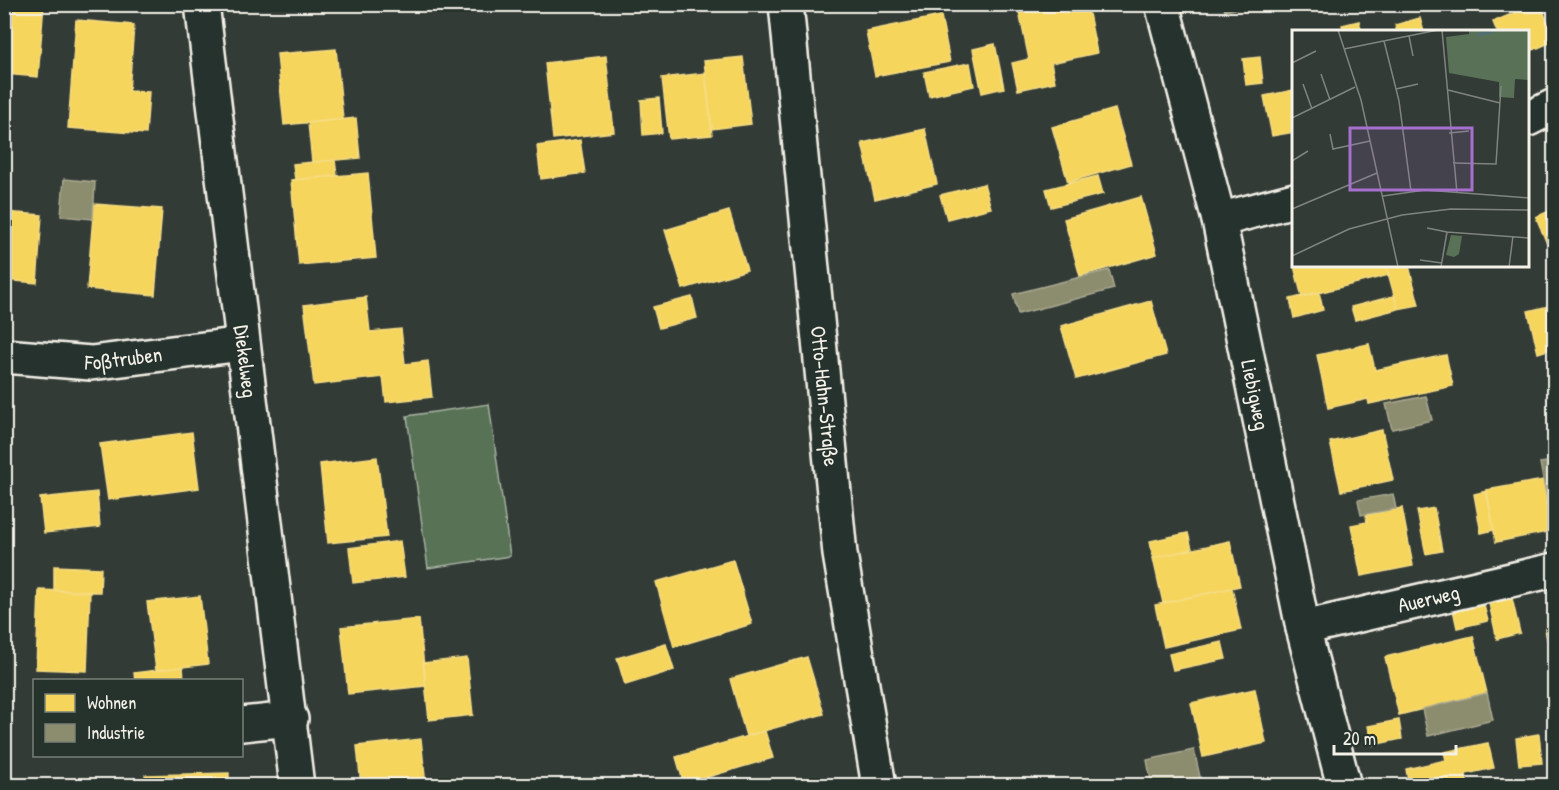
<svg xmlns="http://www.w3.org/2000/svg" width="1559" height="790" font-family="'Patrick Hand',sans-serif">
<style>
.green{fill:#597257;stroke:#a6b2a0;stroke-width:1.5}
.homes{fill:#f6d55c;stroke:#f5dd86;stroke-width:1.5}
.industry{fill:#8c8c6e;stroke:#abaa93;stroke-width:1.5}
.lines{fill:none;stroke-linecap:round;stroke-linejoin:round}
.minor-casing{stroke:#f4f1e8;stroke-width:38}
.minor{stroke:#26332d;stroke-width:33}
.labels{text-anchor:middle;stroke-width:6;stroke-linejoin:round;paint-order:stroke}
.street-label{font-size:21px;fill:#f4f1e8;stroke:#26332d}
.inset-river{fill:none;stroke:#506d76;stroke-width:3}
.inset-road{fill:none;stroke:#80847e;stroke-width:1.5}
.view{fill:#a571cd;fill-opacity:0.15;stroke:#a571cd;stroke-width:3}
.inset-edge{fill:none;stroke:#f4f1e8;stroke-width:3}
</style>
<rect width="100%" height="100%" fill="#333b37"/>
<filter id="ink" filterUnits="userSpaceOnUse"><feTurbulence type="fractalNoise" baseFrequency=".0167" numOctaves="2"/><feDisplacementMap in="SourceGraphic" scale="12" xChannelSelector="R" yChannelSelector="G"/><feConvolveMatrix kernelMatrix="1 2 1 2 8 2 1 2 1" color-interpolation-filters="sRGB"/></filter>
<g filter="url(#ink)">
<path class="green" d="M489,404l21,152 -82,12 -21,-152z"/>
<path class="homes" d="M4,4h40l-6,73 -34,-3z
M1030,4h57l10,49 -46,10 4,19 -37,8 -6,-27 17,-4 -11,-52z
M1535,4h6l13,37 -26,11v-20h-31l-4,-10z
M941,16l9,46 -75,14 -9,-45z
M1420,18l4,14h-27l-2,-7z
M76,20l58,5 -5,66 20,1 -3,42 -78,-6z
M1359,21l3,11h-18l-2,-7z
M995,44l9,44 -22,5 -9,-44z
M336,49l7,70 -59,6 -7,-71z
M606,56l8,76 -61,7 -8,-76z
M743,57l8,67 -39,5 -8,-68z
M1260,57l3,26 -17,2 -3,-26z
M970,63l4,23 -45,10 -5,-24z
M705,73l7,62 -43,4 -7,-61z
M1294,90v42l-22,4 -8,-40z
M659,98l3,35 -19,2 -2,-35z
M1115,109l16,55 -63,18 -16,-55z
M356,118l4,40 -48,4 -4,-39z
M925,129l12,55 -62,15 -13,-56z
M580,140l5,33 -44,6 -4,-33z
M335,160l2,16 -42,4 -2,-16z
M368,173l8,85 -77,7 -8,-85z
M1098,176l5,18 -52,13 -5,-18z
M984,184l7,24 -44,11 -7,-24z
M1141,197l16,57 -77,22 -16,-57z
M94,204l68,5 -7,86 -68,-6z
M1554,209v52l-18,-44z
M729,211l18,59 -64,19 -18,-59z
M4,212l38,3 -5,68 -33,-3z
M1294,266h92l3,9 -87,22z
M1386,266h23l10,39 -21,4z
M1319,292l4,18 -29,8 -4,-19z
M1394,296l4,13 -43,11 -4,-13z
M366,297l4,35 31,-3 4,35 23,-3 4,36 -46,5 -3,-25 -69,8 -10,-80z
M692,297l5,21 -38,10 -6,-21z
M1151,301l15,54 -90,24 -15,-53z
M1553,305l1,9v34l-16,5 -10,-42z
M1369,344l6,26 71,-15 7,31 -84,18 -1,-5 -40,9 -11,-53z
M1382,430l11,50 -52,11 -11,-49z
M192,432l7,56 -91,12 -8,-56z
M377,457l10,80 -59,6 -8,-79z
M1543,480l10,51 -57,11 -10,-52z
M1487,491l7,39 -13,3 -7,-39z
M97,492l3,35 -56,6 -4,-35z
M1402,508l11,58 -52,10 -10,-51 16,-3 -1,-7z
M1434,508l8,43 -16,3 -9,-43z
M1188,533l4,16 -39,9 -3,-17z
M400,541l5,36 -52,6 -4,-35z
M1230,541l10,45 -77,17 -10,-45z
M733,560l19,64 -78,23 -18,-65z
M54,566l47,2 -1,24 -46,-2z
M1232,588l9,42 -77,17 -9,-42z
M39,590l51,2 -3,79 -51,-2z
M1511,594l9,39 -23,6 -9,-40z
M200,596l8,68 -52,6 -9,-68z
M1482,598l6,23 -31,7 -5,-23z
M419,619l7,67 -78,8 -7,-67z
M1554,627v37l-2,1 -7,-36z
M1473,636l14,57 -88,22 -14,-58z
M1222,642l4,17 -53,11 -4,-16z
M666,644l8,26 -49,15 -8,-27z
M807,657l17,57 -78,22 -16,-57z
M467,658l6,57 -44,5 -6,-57z
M183,667l1,13h-49l-1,-7z
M1255,689l11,54 -63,14 -12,-54z
M1399,720l3,19 -30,6 -4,-19z
M765,731l8,27 -89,26 -8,-27z
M1539,734l3,29 -23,2 -3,-27z
M421,739l5,47h-65l-4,-40z
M1488,743l6,25 -28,6 2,12h-59l-3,-17 40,-9 -2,-8z
M229,773v13h-83l-1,-11z"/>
<path class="industry" d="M1223,4h32l-30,7z
M64,179l31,3 -2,37 -32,-3z
M1109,270l5,19 -96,25 -5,-20z
M1426,396l6,24 -40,9 -6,-25z
M1554,461v48l-5,1 -9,-47z
M1393,494l3,15 -35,6 -3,-15z
M1487,693l6,27 -65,16 -6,-27z
M1194,750l8,36h-50l-5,-26z"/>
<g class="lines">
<g class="minor-casing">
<g id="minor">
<path id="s1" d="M202,4l95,782"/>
<path id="s2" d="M786,4l54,550 39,232"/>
<path id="s3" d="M1162,4l57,216 84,408 41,158"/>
<path d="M1528,119l26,-13"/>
<path d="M1219,220l75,-20"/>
<path id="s4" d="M4,356l87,7 152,-19"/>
<path id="s5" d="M1303,628l251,-58"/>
<path d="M242,724l49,-5"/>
</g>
</g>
<use href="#minor" class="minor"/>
</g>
</g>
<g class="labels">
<g class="street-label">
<text dy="7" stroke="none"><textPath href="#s4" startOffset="120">Foßtruben</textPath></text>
<text dy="7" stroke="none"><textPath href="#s1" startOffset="360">Diekelweg</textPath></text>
<text dy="7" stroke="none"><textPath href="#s3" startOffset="402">Liebigweg</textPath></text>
<text dy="7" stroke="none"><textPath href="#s2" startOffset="394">Otto-Hahn-Straße</textPath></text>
<text dy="7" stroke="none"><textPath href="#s5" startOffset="129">Auerweg</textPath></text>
</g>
</g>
<g transform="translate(1292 30)">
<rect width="237" height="237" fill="#333b37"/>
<path d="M177,0h60v50l-14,-1 -1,19 -15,-1v-15l-50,-9 -3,-36 23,-3zM159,205l11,1 -3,18 -5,3 -8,-2z" fill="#597257"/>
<path class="inset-river" d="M186,5l19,-5"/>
<path class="inset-road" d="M46,0l23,70 37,167M150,0l15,163M117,6l4,20M92,11l15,60 12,90M52,19l94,-19M0,33l24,-12M29,44l9,26M11,54l9,25M104,59l22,-5M156,60l52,13M0,88l63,-31M157,103l20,-2M38,104l3,15 37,-8M0,131l16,-10M161,133l43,1 5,-78M91,166l42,-6 104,8M0,179l85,-36M135,198l20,4M0,226l57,-27 53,-14 49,-6 78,1M128,230l22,3M149,237l6,-35 82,6M217,237l4,-31"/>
<path class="view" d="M58,98h122v62h-122z"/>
<rect width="237" height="237" class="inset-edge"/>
</g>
<rect width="1559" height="790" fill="none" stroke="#26332d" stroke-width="24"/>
<rect x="12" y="12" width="1535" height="766" fill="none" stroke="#f4f1e8" stroke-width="2" filter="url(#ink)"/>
<rect x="33" y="679" width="210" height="78" fill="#26332d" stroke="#787f78" stroke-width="1.5"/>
<rect x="45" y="694" width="30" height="18" fill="#f6d55c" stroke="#787f78" stroke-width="1.5"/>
<text x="87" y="709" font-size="18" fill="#f4f1e8">Wohnen</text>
<rect x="45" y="724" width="30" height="18" fill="#8c8c6e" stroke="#787f78" stroke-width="1.5"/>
<text x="87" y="739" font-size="18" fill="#f4f1e8">Industrie</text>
<path d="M1334 745v9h122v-9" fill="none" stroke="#f4f1e8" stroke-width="3"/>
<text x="1343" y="745" font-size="18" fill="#f4f1e8" stroke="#26332d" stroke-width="4.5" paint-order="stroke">20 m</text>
</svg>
